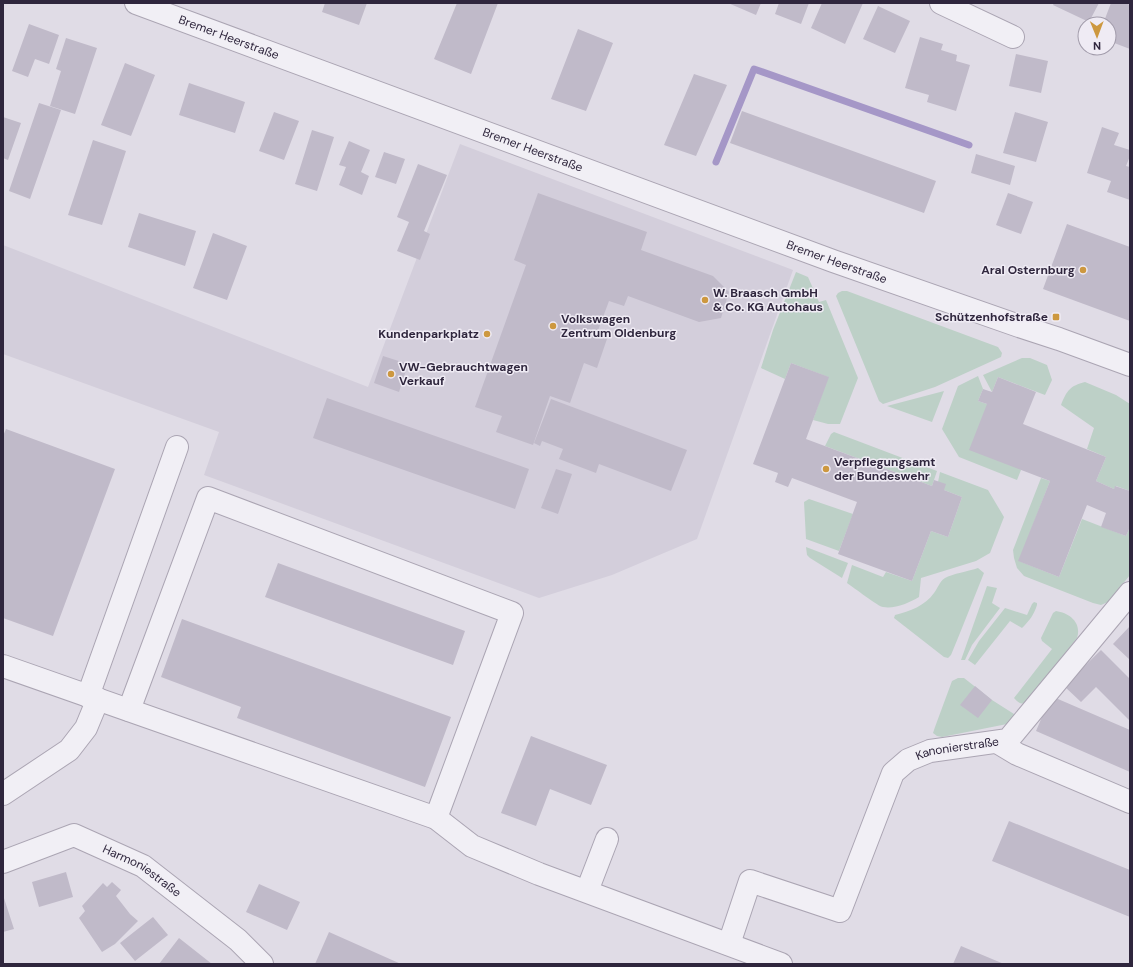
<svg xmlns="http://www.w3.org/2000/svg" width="1133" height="967" font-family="'DM Sans',sans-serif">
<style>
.built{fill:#d3cedb}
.green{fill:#bdd0c7}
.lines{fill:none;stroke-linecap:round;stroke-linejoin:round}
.stream{stroke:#a597c7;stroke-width:7}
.building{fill:#c0bac9}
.minor-casing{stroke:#aba5b3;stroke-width:24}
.minor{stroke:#f1eff5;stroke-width:22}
.poi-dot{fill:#cd983f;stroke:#efebf4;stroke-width:1.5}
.labels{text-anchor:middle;stroke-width:3;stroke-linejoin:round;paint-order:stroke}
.street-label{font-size:12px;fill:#2f263d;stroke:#efebf4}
.poi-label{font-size:12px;font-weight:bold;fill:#2f263d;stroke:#efebf4;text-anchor:start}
</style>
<rect width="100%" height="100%" fill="#e0dce6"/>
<path class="built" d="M460,144l333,126 -96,269 -85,36 -73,23 -335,-123 15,-43 -216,-78v-109l365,142z"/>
<path class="green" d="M796,272l12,5 11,25 7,-2 32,78 -18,46h-12l-15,-4 15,-43 -37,-14 -6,16 -24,-11 12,-38z
M842,291h5l151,56 4,6 -1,4 -66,30 -52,17 -4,-3 -43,-105 2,-3z
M1022,358h8l17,7 5,15 -7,15 -47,-18 -6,15 -9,-17z
M978,376l5,13 -5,12 9,3 34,66 -4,10 -58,-23 -17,-28 16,-43z
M1085,382l31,13 14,9v87l-14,-5 -2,3 -18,-8 10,-24 -19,-8 7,-21 -33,-23c6,-15 9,-19 24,-23z
M944,391l-12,31 -45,-16z
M834,432l103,39 -5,15 -107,-40 6,-12z
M940,472l48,18 16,27 -14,36 -14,8 -55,17 -2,19c-10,6 -24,12 -36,10 -4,0 -30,-20 -36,-24l5,-18 31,12 3,-5 26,9 19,-50 17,6 14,-40 -18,-7 -6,-8z
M1041,478l9,3 -31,80 40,16 23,-58 44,17 4,-9v48l-22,27 -7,3 -8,-2 -69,-27 -7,-8 -3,-10 -1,-8z
M809,499l44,15 -14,37 -33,-12 -2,-37z
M806,547l42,16 -6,15 -32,-20 -3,-3z
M978,568l6,5 -24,60 -9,22 -3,3 -4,-1 -50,-39 1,-3c15,-4 30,-9 39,-22 4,-5 5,-11 11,-15 7,-4 24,-7 33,-10z
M987,586l10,2 -5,15 8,5 -28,37 -7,15h-4z
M1034,602l3,1v2c-3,10 -8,16 -15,23l-12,-7 -35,44 -7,-5 11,-19 26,-33 22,7 5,-11z
M1056,611c14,2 26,12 21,27l-49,63c-7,5 -9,2 -14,-3l38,-49 -10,-8 -1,-3 12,-25z
M958,678h6l28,22 22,14v5l-7,5 -65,13 -5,-1 -4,-3 2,-6 17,-46z"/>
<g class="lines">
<path class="stream" d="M716,162l38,-93 215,76"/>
</g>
<path class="building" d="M325,3h42l-8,22 -37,-13z
M457,3h41l-27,71 -37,-15z
M728,3h33l-5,12z
M779,3h30l-8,21 -26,-10z
M822,3h41l-18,41 -34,-16z
M1054,3h45l-10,19 -36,-17z
M1111,3h15l4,2v44l-21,-8v-17h-6z
M878,6l32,15 -15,32 -32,-14z
M29,24l30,11 -10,29 -14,-5 -7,18 -16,-6z
M578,29l35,14 -27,68 -35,-12z
M920,37l23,7 -2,6 16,5 -1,6 14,4 -14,46 -29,-9 2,-7 -24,-7z
M66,38l31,10 -22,66 -25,-8 11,-35 -5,-2z
M1016,54l32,7 -7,32 -32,-7z
M125,63l30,12 -24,61 -30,-11z
M694,74l33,11 -31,71 -32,-11z
M189,83l56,19 -10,31 -56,-18z
M39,103l22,7 -31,89 -21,-8z
M742,111l194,70 -12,32 -194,-70z
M274,112l25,9 -15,39 -25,-9z
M1015,112l33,10 -12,40 -33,-9z
M3,117l18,6 -13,37 -5,-2z
M1102,127l17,6 -5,12 16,5v6l-4,10 4,1v33l-23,-8 4,-11 -24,-8z
M312,130l22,7 -17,54 -22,-7z
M93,140l33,11 -24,74 -34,-10z
M349,141l21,9 -9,22 8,4 -7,19 -23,-10 7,-18 -7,-2z
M384,152l21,7 -9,25 -21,-7z
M976,154l39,12 -5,19 -39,-12z
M418,164l29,11 -23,56 6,3 -10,26 -23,-9 12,-29 -12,-5z
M538,193l109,39 -6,18 72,26 16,16 -8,26 -22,4 -71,-26 -4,10 -15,-5 -12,32 11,3 -11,32 -13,-5 -14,40 -20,-7 -17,49 -37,-13 6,-16 -27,-9 51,-142 -12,-5z
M1008,193l25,9 -12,32 -25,-9z
M139,213l57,18 -11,35 -57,-19z
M1067,224l63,23v74l-87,-32z
M213,233l34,13 -20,54 -34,-12z
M383,356l25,8 -9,28 -25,-9z
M791,363l38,14 -23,62 126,47 2,-6 12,4 -2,6 18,7 -14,40 -17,-6 -19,50 -74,-27 19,-52 -65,-24 -4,9 -13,-5 3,-9 -25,-9z
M998,377l38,15 -13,32 83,33 -10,24 18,8 1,-3 15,5v36l-4,9 -25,-9 5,-14 -19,-8 -28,72 -41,-16 32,-80 -81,-31 18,-46 -9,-3 5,-12 9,3z
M327,398l202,71 -14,40 -202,-71z
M551,399l136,51 -16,41 -72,-27 -3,9 -37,-14 4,-10 -21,-8 -2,5 -6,-3z
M6,429l109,40 -62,167 -50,-18v-182z
M556,469l16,5 -14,40 -17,-6z
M278,563l187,68 -12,34 -188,-68z
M182,619l269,98 -26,70 -188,-69 4,-11 -80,-30z
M1130,626v34l-17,-16z
M1101,650l29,29v42l-34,-34 -15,15 -17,-16z
M975,686l17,14 -14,18 -18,-13z
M1051,696l79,34v42l-94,-41z
M531,736l76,29 -16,40 -41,-16 -14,37 -35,-13z
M1009,821l121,49v47l-138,-56z
M66,872l7,25 -34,10 -7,-25z
M112,882l9,8 -5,6 14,18 8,7 -23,23 -13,8 -23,-34 6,-7 -3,-5 21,-23 4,4z
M259,884l41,18 -13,28 -41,-18z
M3,895l11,34 -11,3z
M153,917l15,18 -33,26 -15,-18z
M329,932l72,32h-86z
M179,938l33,26h-53z
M961,946l43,18h-51z"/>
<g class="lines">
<g class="minor-casing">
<g id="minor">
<path id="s1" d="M136,3l697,258 186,65 40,13 71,26"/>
<path d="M941,3l72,34"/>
<path d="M3,666l433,152 36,28 67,28 242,90"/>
<path d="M88,696l89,-249"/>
<path d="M129,710l79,-212 304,115 -76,205"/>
<path d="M997,742l20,12 113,48"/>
<path d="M3,794l66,-44 17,-22 12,-29"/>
<path id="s2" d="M3,862l71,-27 69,31 95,74 24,24"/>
<path d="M587,891l20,-52"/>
<path id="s3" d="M729,944l21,-63 90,30 53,-138 15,-13 22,-9 78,-11 122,-147"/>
</g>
</g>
<use href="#minor" class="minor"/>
</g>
<g class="poi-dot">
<circle cx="1083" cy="270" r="4"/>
<circle cx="705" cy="300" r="4"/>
<rect x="1052" y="313" width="8" height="8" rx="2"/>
<circle cx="553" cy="326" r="4"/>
<circle cx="487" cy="334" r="4"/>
<circle cx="391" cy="374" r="4"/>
<circle cx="826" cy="469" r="4"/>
</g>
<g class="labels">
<g class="street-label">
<text dy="4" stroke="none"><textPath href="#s1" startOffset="99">Bremer Heerstraße</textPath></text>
<text dy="4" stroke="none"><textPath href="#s1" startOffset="423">Bremer Heerstraße</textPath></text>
<text dy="4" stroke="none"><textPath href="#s1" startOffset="747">Bremer Heerstraße</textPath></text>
<text dy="4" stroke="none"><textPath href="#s3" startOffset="380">Kanonierstraße</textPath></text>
<text dy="4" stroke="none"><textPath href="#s2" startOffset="153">Harmoniestraße</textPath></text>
</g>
<g class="poi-label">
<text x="1075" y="274" text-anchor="end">Aral Osternburg</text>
<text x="713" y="297">W. Braasch GmbH<tspan x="713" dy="14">&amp; Co. KG Autohaus</tspan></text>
<text x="1048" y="321" text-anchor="end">Schützenhofstraße</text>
<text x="561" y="323">Volkswagen<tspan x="561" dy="14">Zentrum Oldenburg</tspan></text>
<text x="479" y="338" text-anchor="end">Kundenparkplatz</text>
<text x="399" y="371">VW-Gebrauchtwagen<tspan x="399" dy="14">Verkauf</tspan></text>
<text x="834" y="466">Verpflegungsamt<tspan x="834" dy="14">der Bundeswehr</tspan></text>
</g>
</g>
<rect width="1133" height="967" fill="none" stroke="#2f263d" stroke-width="8"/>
<g transform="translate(1097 36) rotate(179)"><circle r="19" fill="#efebf4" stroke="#a29cab"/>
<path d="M0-3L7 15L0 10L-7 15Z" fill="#cd983f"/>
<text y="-6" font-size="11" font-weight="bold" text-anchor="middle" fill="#2f263d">N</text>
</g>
</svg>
